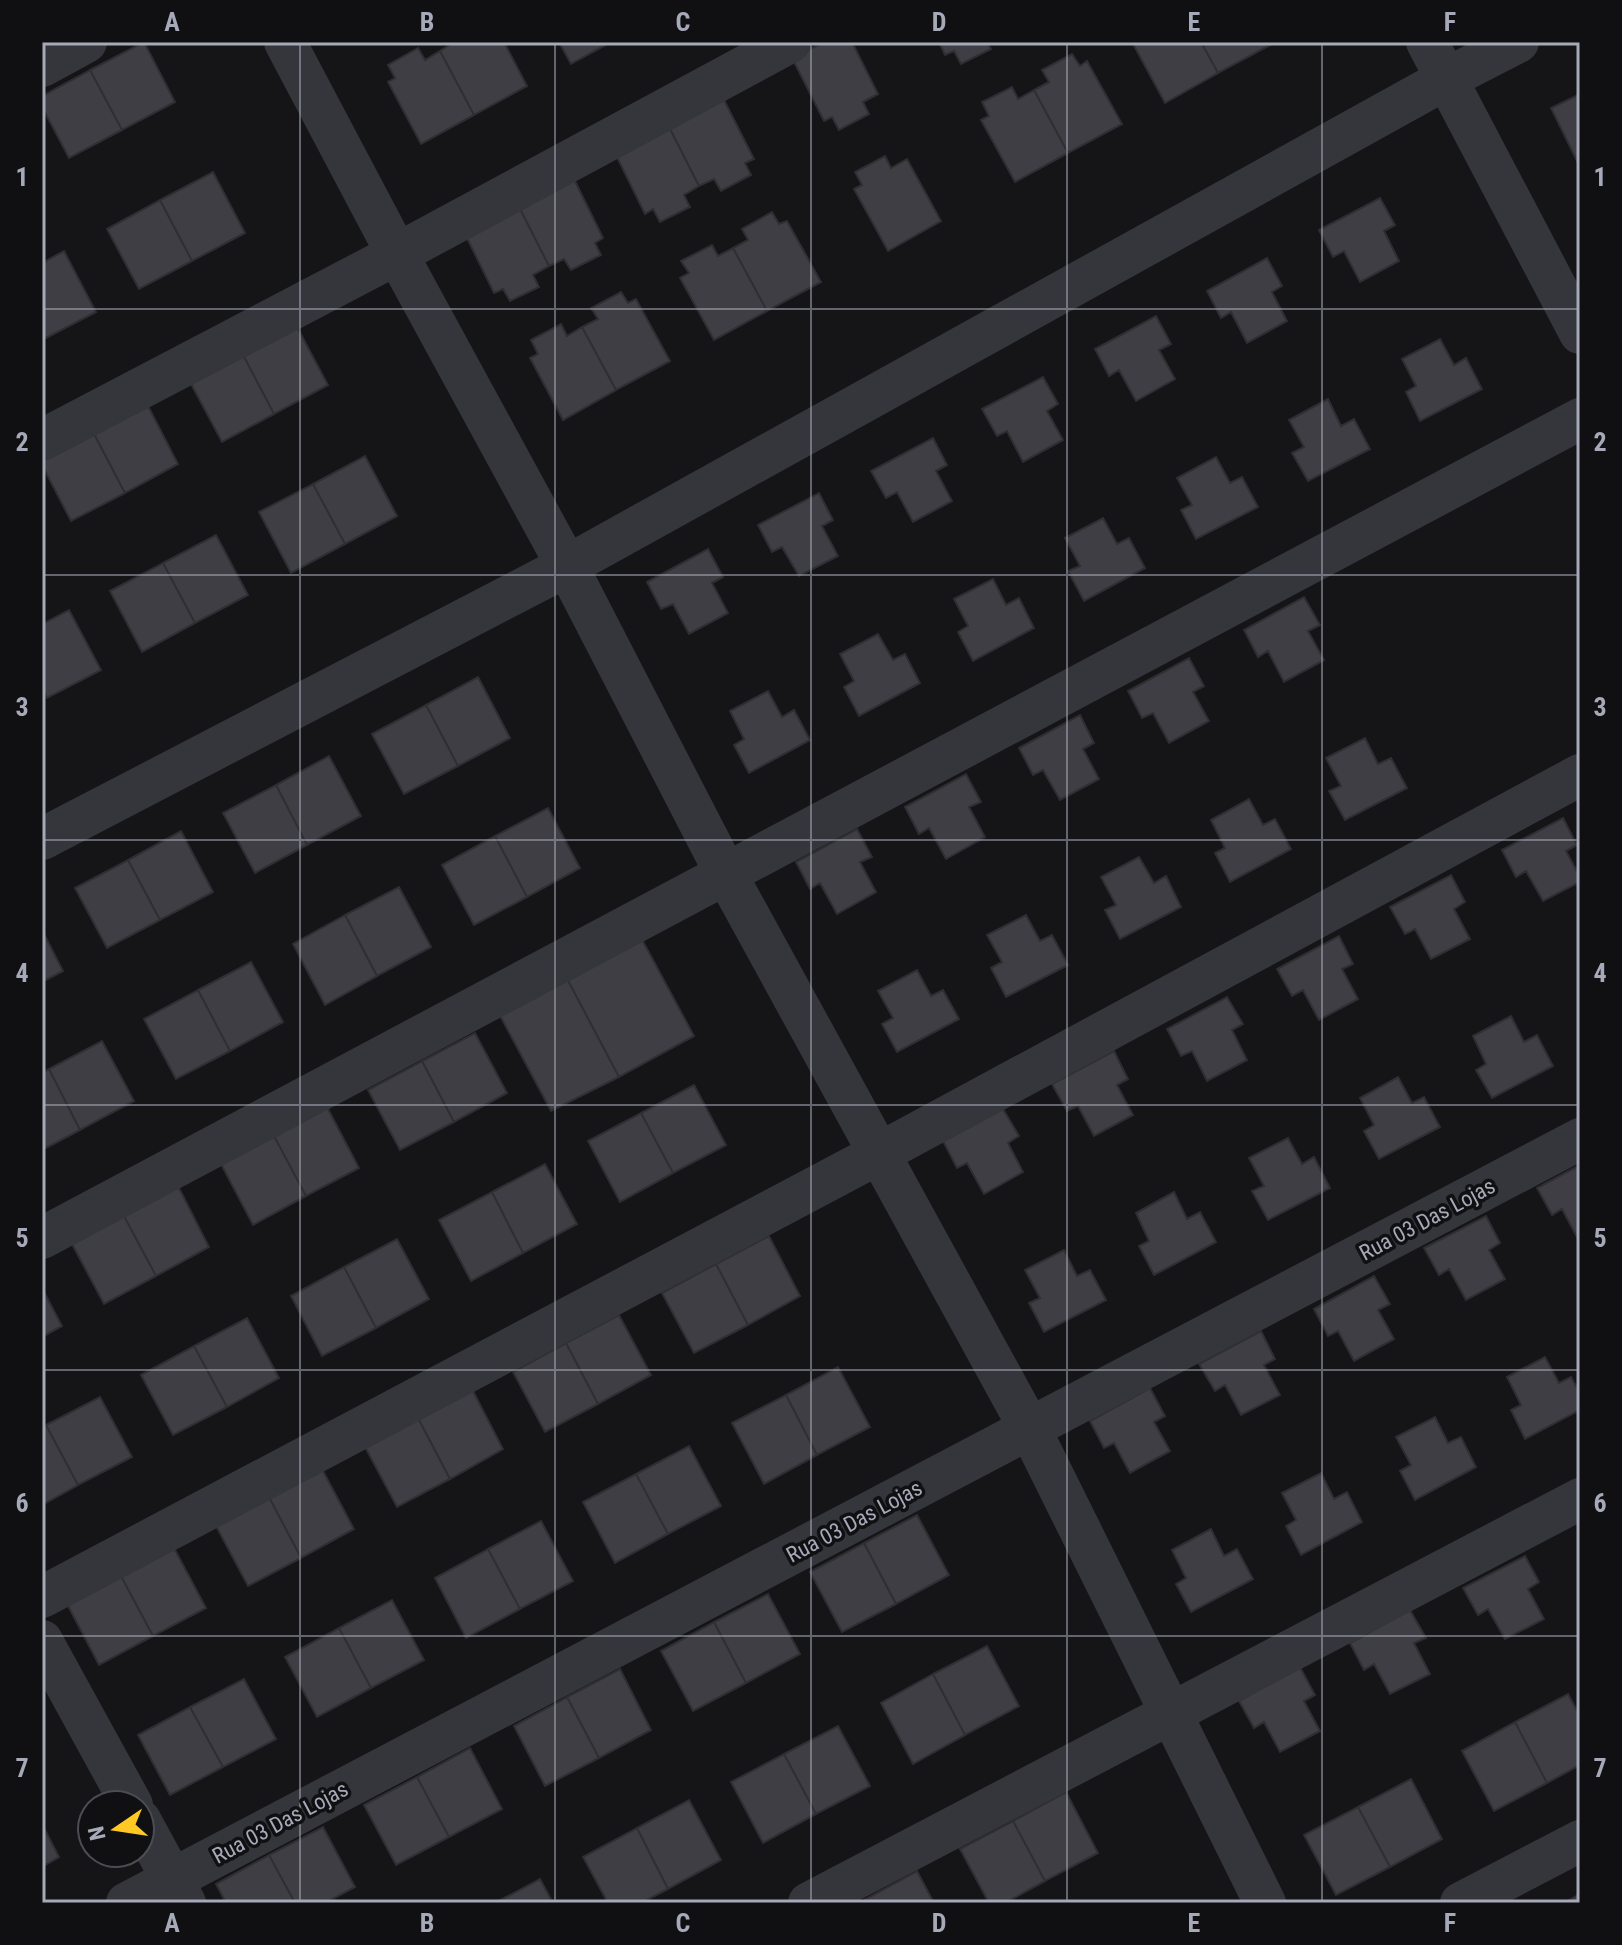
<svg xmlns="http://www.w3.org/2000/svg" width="1622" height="1945" font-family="'Roboto Condensed',sans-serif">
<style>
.building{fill:#3e3e44;stroke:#2f2e33;stroke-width:2}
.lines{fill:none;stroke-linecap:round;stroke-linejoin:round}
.minor{stroke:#35363c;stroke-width:42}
.grid{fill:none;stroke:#a5a9b8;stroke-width:2;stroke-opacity:0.55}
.labels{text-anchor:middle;stroke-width:7;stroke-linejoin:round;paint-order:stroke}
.street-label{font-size:22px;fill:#a5a9b8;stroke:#100f12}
.neatline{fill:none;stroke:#a5a9b8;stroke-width:3}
.grid-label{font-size:26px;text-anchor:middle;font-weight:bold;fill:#a5a9b8}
</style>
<rect width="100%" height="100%" fill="#151417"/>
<path class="building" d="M144,42l31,60 -53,28 -32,-60z
M454,42h50l23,44 -53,29 -34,-64z
M559,42h52l-40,22z
M824,42h28l26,52 -15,8 6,12 -30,16 -7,-13 -8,4 -32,-63z
M939,42h48l4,7 -30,15 -7,-13 -9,4z
M1132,42h69l17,31 -53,30z
M1201,42h69l2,2 -54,29z
M418,48l7,12 15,-9 34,64 -53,29 -33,-62 7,-4 -7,-13z
M1072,54l8,12 7,-5 35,63 -54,29 -34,-63 15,-8 -7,-12z
M90,70l32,60 -53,28 -27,-51v-11z
M1012,87l6,12 16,-9 34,63 -53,29 -34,-62 8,-4 -7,-14z
M1580,94v73l-29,-59z
M722,96l32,63 -9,4 6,12 -30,16 -7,-12 -15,7 -32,-63z
M667,123l32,63 -15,9 6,12 -30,15 -7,-13 -8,5 -31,-63z
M885,156l6,12 16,-9 34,62 -53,30 -34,-62 8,-4 -7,-13z
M213,172l32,61 -53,28 -32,-61z
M572,175l31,63 -8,5 6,12 -30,15 -7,-11 -15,7 -32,-63z
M1380,198l15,27 -11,6 15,30 -39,21 -16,-31 -11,6 -14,-27z
M160,200l32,61 -53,28 -32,-60z
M517,203l32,63 -16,9 6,12 -29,14 -7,-12 -9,4 -31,-63z
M772,212l7,12 8,-3 34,61 -54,29 -34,-63 15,-8 -6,-11z
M712,245l6,11 15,-8 34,63 -53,29 -34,-62 9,-5 -8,-12z
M64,251l32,61 -54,28v-77z
M1267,258l15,28 -10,6 15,29 -40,22 -16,-31 -10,6 -14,-27z
M621,292l7,11 8,-4 34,62 -54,29 -34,-63 16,-8 -7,-11z
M1156,316l15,28 -12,6 16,29 -39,22 -17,-31 -10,6 -14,-27z
M561,324l6,12 15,-9 34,63 -53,30 -33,-62 8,-4 -7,-14z
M296,325l32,60 -54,29 -32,-61z
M1440,339l14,26 12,-7 16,31 -62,32 -14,-29 10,-6 -14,-27z
M242,353l32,61 -52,28 -32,-60z
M1043,377l15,27 -11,7 16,29 -40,22 -16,-31 -10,5 -15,-27z
M1328,399l13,27 13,-7 16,30 -62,32 -16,-28 12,-6 -15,-27z
M147,404l31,60 -53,29 -32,-61z
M93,432l32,61 -54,28 -29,-56v-6z
M933,438l14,27 -11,6 16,30 -39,21 -16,-30 -11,6 -15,-27z
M365,456l32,60 -52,28 -32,-60z
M1216,457l14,26 12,-6 16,30 -62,32 -15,-29 11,-5 -15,-27z
M313,484l32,60 -54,29 -32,-61z
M819,493l14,27 -11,6 16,30 -39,20 -17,-29 -10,5 -14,-27z
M1103,518l14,26 12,-6 16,30 -61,33 -16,-30 12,-5 -15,-28z
M216,535l32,60 -53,28 -32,-60z
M708,549l15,28 -11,6 16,30 -39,21 -16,-30 -12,5 -14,-27z
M163,563l32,60 -53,29 -32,-61z
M993,579l13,26 13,-7 15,30 -61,33 -15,-29 10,-6 -14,-27z
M1304,597l16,28 -12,6 16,29 -40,22 -16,-31 -10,6 -14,-27z
M69,610l32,60 -54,28 -5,-9v-65z
M878,634l15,26 12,-6 15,29 -61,33 -15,-29 10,-6 -14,-27z
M1189,658l15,28 -11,6 16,29 -40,22 -16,-30 -11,5 -14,-27z
M478,677l32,61 -52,28 -32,-61z
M768,691l14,26 12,-7 16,30 -61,33 -15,-28 10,-6 -14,-28z
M426,705l32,61 -54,28 -32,-60z
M1080,715l14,28 -11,6 16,30 -39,21 -17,-30 -10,5 -14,-27z
M1365,738l13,26 13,-6 16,30 -62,32 -16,-29 12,-5 -15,-28z
M329,756l32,60 -54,29 -31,-60z
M966,774l15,28 -12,5 16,30 -39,22 -17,-31 -10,6 -14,-27z
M276,785l31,60 -52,28 -32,-60z
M1249,799l14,26 12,-6 16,30 -61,33 -15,-29 10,-5 -14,-28z
M548,808l32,60 -53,29 -32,-61z
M1563,818l14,27 -11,6 14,26v5l-37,19 -17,-30 -10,6 -14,-27z
M857,829l15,28 -12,5 16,30 -39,22 -17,-31 -10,6 -14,-27z
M181,831l32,61 -53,28 -32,-60z
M495,836l32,61 -53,28 -32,-60z
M1139,857l15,26 12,-7 15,31 -61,32 -15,-29 11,-5 -15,-28z
M128,860l32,60 -53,28 -32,-60z
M1451,875l14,27 -11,7 16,30 -39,20 -16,-30 -10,5 -15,-27z
M399,887l32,60 -54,29 -32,-61z
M345,915l32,61 -52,29 -32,-61z
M1026,915l14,26 12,-6 16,30 -62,32 -15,-29 11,-6 -15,-27z
M42,930l21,41 -21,11z
M638,932l56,104 -75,41 -55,-104z
M1339,936l14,28 -11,5 16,30 -39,21 -16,-30 -11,6 -15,-27z
M251,962l32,60 -53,29 -32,-61z
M917,970l14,26 12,-6 16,29 -62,33 -15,-28 11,-6 -15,-27z
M564,973l55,104 -68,34 -54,-101z
M198,990l32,61 -54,28 -32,-60z
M1227,997l16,27 -11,6 15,30 -40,21 -15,-30 -11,5 -14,-27z
M1511,1016l13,26 13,-7 16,31 -61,32 -16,-28 10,-6 -13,-28z
M475,1033l32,60 -53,29 -32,-61z
M102,1041l32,60 -54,29 -31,-61z
M1114,1051l14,28 -11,6 16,30 -39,21 -16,-30 -11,5 -15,-27z
M422,1061l32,61 -54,28 -32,-60z
M49,1069l31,61 -38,20v-77z
M1398,1077l14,26 12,-6 16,30 -61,32 -15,-28 10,-6 -14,-27z
M694,1085l32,60 -53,28 -32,-60z
M327,1107l32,61 -53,28 -32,-60z
M1003,1109l16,27 -11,7 15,29 -39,22 -17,-31 -10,5 -14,-27z
M641,1113l32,60 -53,29 -32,-61z
M274,1136l32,60 -53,29 -32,-61z
M1288,1138l14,26 12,-7 16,31 -62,32 -16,-29 12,-5 -15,-28z
M545,1164l32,60 -54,29 -31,-61z
M1580,1165v73l-2,1 -16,-30 -10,6 -15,-27z
M178,1186l31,61 -53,29 -32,-60z
M492,1192l31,61 -52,28 -32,-61z
M1174,1192l13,27 13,-7 16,30 -62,33 -15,-29 10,-5 -13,-28z
M124,1216l32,60 -52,28 -32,-60z
M1486,1216l14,27 -11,7 16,29 -39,21 -17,-31 -10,6 -15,-27z
M769,1236l31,60 -52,29 -32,-61z
M397,1239l32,60 -53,29 -32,-61z
M1064,1250l13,26 13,-6 16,30 -62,32 -15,-29 11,-5 -15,-28z
M716,1264l32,61 -54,28 -32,-60z
M344,1267l32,61 -54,28 -31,-60z
M1374,1276l16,28 -12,6 16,29 -40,22 -16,-30 -10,5 -14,-27z
M42,1288l20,38 -20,11z
M619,1315l32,60 -53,29 -32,-61z
M247,1318l32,60 -52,29 -33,-61z
M1261,1331l14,28 -11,6 16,30 -39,20 -16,-30 -10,6 -16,-27z
M566,1343l32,61 -53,28 -32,-60z
M194,1346l33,61 -54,28 -32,-60z
M1545,1357l14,26 12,-6 9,16v17l-55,29 -14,-29 10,-5 -14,-28z
M838,1367l32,60 -53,28 -31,-60z
M1150,1388l15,28 -11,6 16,29 -40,22 -16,-30 -10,5 -14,-27z
M472,1389l31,60 -53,30 -32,-61z
M786,1395l31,60 -53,29 -32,-61z
M100,1397l32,60 -54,28 -32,-60z
M1435,1417l13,26 13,-6 15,30 -61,33 -15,-29 11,-6 -15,-28z
M418,1418l32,61 -53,28 -32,-60z
M46,1425l32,60 -36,20v-78z
M689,1446l32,60 -53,28 -32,-60z
M322,1469l32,60 -53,29 -32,-61z
M1321,1473l13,26 13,-7 15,30 -61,33 -15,-29 10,-6 -14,-27z
M636,1474l32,60 -53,29 -32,-61z
M269,1497l32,61 -53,28 -32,-60z
M917,1515l32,60 -53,29 -32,-61z
M541,1521l32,60 -53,28 -32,-60z
M1211,1529l13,27 13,-7 16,30 -62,33 -15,-28 10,-6 -14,-28z
M864,1543l32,61 -54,28 -32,-60z
M174,1548l32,60 -53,28 -32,-60z
M488,1549l32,60 -54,29 -31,-60z
M1525,1556l14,26 -11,7 16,30 -39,20 -17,-30 -10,6 -15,-27z
M121,1576l32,60 -54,29 -32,-61z
M768,1594l32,60 -54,29 -32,-61z
M392,1600l32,60 -53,28 -32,-60z
M1410,1610l16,28 -12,5 16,31 -40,20 -16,-30 -10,6 -14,-27z
M714,1622l32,61 -53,28 -32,-60z
M339,1628l32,60 -54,29 -32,-60z
M987,1646l32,60 -54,29 -32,-61z
M1300,1667l15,28 -11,6 16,30 -40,21 -16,-30 -10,6 -15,-27z
M620,1669l31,61 -52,28 -32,-61z
M933,1674l32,61 -52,29 -32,-61z
M244,1679l32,60 -53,28 -33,-60z
M1568,1694l12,22v49l-33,18 -32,-61z
M567,1697l32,61 -54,28 -31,-60z
M190,1707l33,60 -53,28 -32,-60z
M1515,1722l32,61 -53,28 -32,-60z
M838,1726l32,60 -54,28 -32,-60z
M470,1748l32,61 -53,28 -32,-60z
M784,1754l32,60 -53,29 -32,-61z
M417,1777l32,60 -53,28 -32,-60z
M1411,1779l31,60 -52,28 -32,-60z
M1066,1792l32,61 -53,28 -32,-60z
M689,1800l32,60 -53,29 -31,-61z
M1358,1807l32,60 -54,28 -32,-60z
M1013,1821l32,60 -40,22h-16l-29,-54z
M42,1824l17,33 -17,10z
M323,1827l32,60 -30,16h-30l-26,-48z
M637,1828l31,61 -27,14h-33l-25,-46z
M269,1855l26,48h-69l-10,-19z
M917,1871l17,32h-69l-1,-3z
M540,1879l13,24h-58z
M1580,1894v9h-16z"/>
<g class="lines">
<path class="minor" d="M285,42l112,212 170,312 159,308 304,555 235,474
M1427,42l153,291
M42,66l44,-24
M42,440l355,-186 393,-212
M42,839l525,-273 879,-487 72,-37
M42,1238l1538,-819
M42,1597l838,-444 700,-378
M42,1641l90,164
M140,1820l45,83
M127,1903l1453,-764
M809,1903l771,-404
M1461,1903l119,-62"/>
</g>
<path class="grid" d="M300,42v1861M555,42v1861M811,42v1861M1067,42v1861M1322,42v1861M42,309h1538M42,575h1538M42,840h1538M42,1105h1538M42,1370h1538M42,1636h1538"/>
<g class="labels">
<g class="street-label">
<text transform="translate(1427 1219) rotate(-28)" y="8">Rua 03 Das Lojas</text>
<text transform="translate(854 1521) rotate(-28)" y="8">Rua 03 Das Lojas</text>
<text transform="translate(280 1822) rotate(-28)" y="8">Rua 03 Das Lojas</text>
</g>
</g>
<rect width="1622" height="1945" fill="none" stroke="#100f12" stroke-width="88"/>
<g transform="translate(116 1829) rotate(257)"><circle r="38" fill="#100f12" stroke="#4c4d54" stroke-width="2"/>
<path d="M0-6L14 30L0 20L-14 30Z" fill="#ffc824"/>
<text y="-12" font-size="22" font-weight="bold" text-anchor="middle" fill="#a5a9b8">N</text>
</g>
<rect x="44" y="44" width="1534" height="1857" class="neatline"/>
<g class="grid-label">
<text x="172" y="31">A</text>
<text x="427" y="31">B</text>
<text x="683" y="31">C</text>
<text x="939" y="31">D</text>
<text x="1194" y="31">E</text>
<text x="1450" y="31">F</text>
<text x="22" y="186">1</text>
<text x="1600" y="186">1</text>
<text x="22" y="451">2</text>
<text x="1600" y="451">2</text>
<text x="22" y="716">3</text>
<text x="1600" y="716">3</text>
<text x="22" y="982">4</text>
<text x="1600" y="982">4</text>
<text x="22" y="1247">5</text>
<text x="1600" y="1247">5</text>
<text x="22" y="1512">6</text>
<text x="1600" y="1512">6</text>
<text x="22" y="1777">7</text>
<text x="1600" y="1777">7</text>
<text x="172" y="1932">A</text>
<text x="427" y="1932">B</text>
<text x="683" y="1932">C</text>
<text x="939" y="1932">D</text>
<text x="1194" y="1932">E</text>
<text x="1450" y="1932">F</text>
</g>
</svg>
